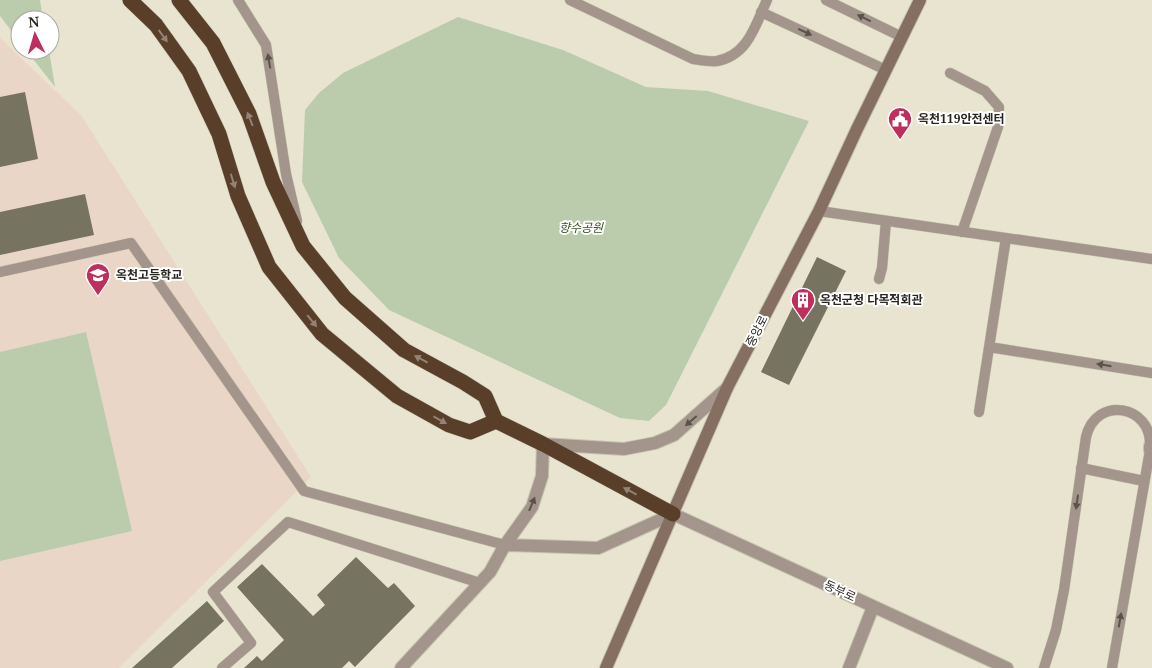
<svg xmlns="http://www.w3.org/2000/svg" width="1152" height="668" font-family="'Noto Serif','Noto Sans KR',serif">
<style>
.education{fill:#ead6c7}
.green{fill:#baccac}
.building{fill:#777361}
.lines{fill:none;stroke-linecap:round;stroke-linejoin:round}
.service-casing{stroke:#c6c2af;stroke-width:11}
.minor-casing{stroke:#c6c2af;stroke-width:14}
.tertiary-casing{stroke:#c6c2af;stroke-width:14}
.secondary-casing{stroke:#c6c2af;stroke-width:14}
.motorway-casing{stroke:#c6c2af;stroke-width:16}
.service{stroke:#a3958b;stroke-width:10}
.minor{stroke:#a3958b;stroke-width:12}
.tertiary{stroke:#a3958b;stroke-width:12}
.secondary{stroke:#846f61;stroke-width:12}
.motorway{stroke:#593e2a;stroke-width:15}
.oneway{fill:#5a534a}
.oneway2{fill:#938275}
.labels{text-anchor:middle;stroke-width:4;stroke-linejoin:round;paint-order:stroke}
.poi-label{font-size:12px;font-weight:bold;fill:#29271f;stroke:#fff;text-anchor:start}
.park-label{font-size:12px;font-style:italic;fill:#3a5221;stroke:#fff}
.street-label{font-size:12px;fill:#29271f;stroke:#fff}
</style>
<rect width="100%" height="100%" fill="#e9e4cf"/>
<path class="education" d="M0,38l81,77 230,362 -192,191h-119z"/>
<path class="green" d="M0,0h40l3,20h-23v22l-20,-26z
M458,17l105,33 83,37 62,4 101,30 -143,284 -17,16 -29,-3 -231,-108 -50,-52 -37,-76 3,-72 14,-17 24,-20z
M26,50h23l6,37z
M86,332l46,199 -132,30v-209z"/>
<path class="building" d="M25,92l13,67 -38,8v-70z
M85,194l9,41 -94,20v-43z
M817,257l29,14 -57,114 -28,-13z
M356,557l32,31 6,-5 21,23 -60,61 -6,-6 -7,7h-98l13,-12 5,5 22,-21 -47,-53 25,-23 51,52 12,-11 -8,-10z
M207,601l17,20 -52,47h-40z"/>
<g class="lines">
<g class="service-casing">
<path id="service" d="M238,0l28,45 20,129 11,47
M570,0l123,59c7,1 16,3 24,2 31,-6 38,-35 50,-61
M826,0l76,37
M761,12l125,58
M950,73l35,18 14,16 -1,20 -36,105
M819,211l333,48
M0,272l131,-29 173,248 201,54
M879,279l3,-11 4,-47
M989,347l163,26
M979,412l27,-174
M1081,468l63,13
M222,668l29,-25 -38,-51 75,-70 192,61
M1044,668l12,-38 8,-40 22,-153c10,-42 66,-32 64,9
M1112,668l38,-218"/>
</g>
<g class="minor-casing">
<path id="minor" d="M1150,450v-4
M505,545l27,-38 10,-31 1,-32 81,5 31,-6 19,-8 53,-47
M401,668l89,-96 15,-27 93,3 75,-34
M849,668l24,-61"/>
</g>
<g class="tertiary-casing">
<path id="tertiary" d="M673,514l334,154"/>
</g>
<g class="secondary-casing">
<path id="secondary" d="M606,668l121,-280 92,-177 38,-82 63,-129"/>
</g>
<g class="motorway-casing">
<path id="motorway" d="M130,0l26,25 33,46 30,63 19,62 31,71 53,67 75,62 52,29 21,7 26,-11
M179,0l34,43 36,71 24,68 30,64 42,52 59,52 59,32 22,14 11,25 47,23 130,70"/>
</g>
<use href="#service" class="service"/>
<use href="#minor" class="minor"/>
<use href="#tertiary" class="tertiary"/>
<use href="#secondary" class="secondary"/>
<use href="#motorway" class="motorway"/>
</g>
<defs><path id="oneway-solid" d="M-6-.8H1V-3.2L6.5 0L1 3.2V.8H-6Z" transform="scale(1.25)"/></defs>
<g class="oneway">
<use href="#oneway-solid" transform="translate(864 18) rotate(-154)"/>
<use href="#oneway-solid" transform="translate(805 32) rotate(25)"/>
<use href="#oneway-solid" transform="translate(269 61) rotate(-100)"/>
<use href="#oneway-solid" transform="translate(1104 365) rotate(-171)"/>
<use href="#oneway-solid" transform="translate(691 421) rotate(139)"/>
<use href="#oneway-solid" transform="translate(1077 502) rotate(98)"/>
<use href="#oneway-solid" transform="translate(532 504) rotate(-67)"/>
<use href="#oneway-solid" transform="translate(1120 620) rotate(-80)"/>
</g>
<g class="oneway2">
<use href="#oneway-solid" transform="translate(163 36) rotate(54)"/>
<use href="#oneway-solid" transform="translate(250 119) rotate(-111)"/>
<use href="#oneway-solid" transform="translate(233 181) rotate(73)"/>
<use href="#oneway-solid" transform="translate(312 321) rotate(51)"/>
<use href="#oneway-solid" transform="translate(421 359) rotate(-152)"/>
<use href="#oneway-solid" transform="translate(440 420) rotate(29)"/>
<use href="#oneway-solid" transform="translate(630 491) rotate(-152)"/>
</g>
<defs>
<g id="civic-pin" transform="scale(1.25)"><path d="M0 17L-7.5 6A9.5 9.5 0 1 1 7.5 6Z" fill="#bd2f5d" stroke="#fff"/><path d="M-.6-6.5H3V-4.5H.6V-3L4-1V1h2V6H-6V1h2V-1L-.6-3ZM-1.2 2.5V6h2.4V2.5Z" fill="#fff"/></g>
<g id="school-pin" transform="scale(1.25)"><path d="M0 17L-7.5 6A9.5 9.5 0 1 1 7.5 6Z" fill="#bd2f5d" stroke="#fff"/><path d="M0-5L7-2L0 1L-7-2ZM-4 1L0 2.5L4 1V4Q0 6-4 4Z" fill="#fff"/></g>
<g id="building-pin" transform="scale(1.25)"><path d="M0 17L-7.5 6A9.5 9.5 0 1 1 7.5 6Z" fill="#bd2f5d" stroke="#fff"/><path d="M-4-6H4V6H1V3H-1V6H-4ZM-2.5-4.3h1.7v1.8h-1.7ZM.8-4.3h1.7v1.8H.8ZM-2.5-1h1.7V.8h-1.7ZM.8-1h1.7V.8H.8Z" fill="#fff"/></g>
</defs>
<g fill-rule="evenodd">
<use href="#civic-pin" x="900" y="119"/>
<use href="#school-pin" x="98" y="275"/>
<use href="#building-pin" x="803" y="300"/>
</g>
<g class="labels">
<g class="poi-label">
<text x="918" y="123">옥천119안전센터</text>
<text x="116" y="279">옥천고등학교</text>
<text x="820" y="304">옥천군청 다목적회관</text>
</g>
<g class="park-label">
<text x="581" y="232">향수공원</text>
</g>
<g class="street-label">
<text transform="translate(757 331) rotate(-63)" y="4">중앙로</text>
<text transform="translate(840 591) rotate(25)" y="4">동부로</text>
</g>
</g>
<g transform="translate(35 35) rotate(355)"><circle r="24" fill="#ffffff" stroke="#a9a9a5"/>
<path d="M0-4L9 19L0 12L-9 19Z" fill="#bd2f5d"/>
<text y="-8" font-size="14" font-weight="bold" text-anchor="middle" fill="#29271f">N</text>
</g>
</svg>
